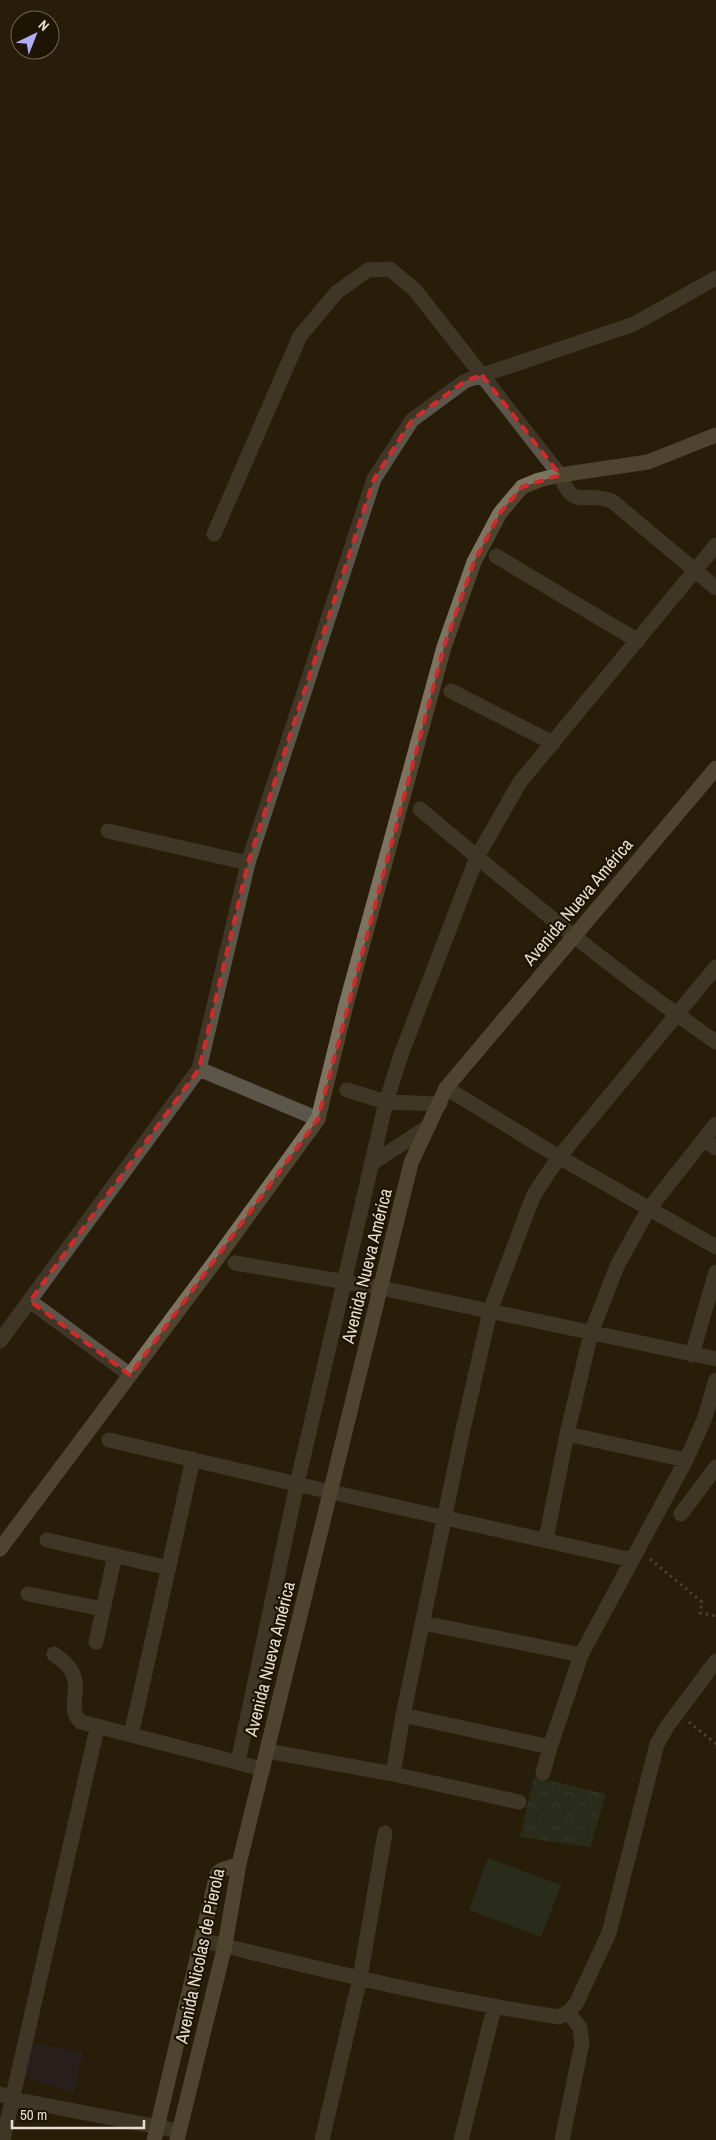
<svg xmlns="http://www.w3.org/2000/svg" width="716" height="2140" font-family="'Archivo Narrow',sans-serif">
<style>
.education{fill:#282333}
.grass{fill:#2c3f30}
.forest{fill:url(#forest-crowns)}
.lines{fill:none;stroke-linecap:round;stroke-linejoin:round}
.path{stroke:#766c5b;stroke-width:3;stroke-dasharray:2.5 4;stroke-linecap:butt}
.street{stroke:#5b554a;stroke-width:15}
.secondary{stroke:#7d7361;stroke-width:15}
.marked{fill:none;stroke:#d62828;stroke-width:4;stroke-dasharray:10 6;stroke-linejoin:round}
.labels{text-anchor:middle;stroke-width:4.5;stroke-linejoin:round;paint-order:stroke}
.street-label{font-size:18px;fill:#e5ded1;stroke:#1e1402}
</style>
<defs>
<pattern id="forest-crowns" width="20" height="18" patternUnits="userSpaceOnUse" patternTransform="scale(1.25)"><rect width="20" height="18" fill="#2c3f30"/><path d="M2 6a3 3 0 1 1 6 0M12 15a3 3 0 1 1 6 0" fill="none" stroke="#4a5a4d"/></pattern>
</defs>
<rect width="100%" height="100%" fill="#281d09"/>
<path class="education" d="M29,2042l54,11 -9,39 -50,-14z"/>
<path class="grass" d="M488,1858l73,27 -20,52 -72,-27z"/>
<path class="forest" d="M534,1777l72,17 -16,53 -70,-10z"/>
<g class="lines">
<path class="path" d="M650,1559l52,43 -2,11 16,3
M689,1722l27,22"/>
<path class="street" d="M214,534l86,-198 37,-44 31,-22 22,-1 25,21 145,185c15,37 22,15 52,26l104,87
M496,556l142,85
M451,691l102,52
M420,809c96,81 193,162 296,233
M108,831l140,32
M199,1069l119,50
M446,1088l113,69 157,90
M347,1090l39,12 54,2
M704,1139l12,9
M371,1164l58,-38
M235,1263l146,25 335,71
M30,1301l100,74
M0,1341l199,-272 49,-206 126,-384 38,-59 53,-39 169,-57 82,-46
M692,1355l24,-83
M567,1434l119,26
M109,1440l222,52 301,68
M681,1514l35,-47
M546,1539l21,-105 24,-101 26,-67 31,-56 68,-86
M47,1540l122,28
M28,1594l75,15
M423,1623l158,32
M96,1642l19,-87
M54,1654c9,7 19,14 21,27 3,15 -7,30 6,41l182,47
M403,1715l147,32
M131,1735l62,-276
M267,1751l126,23 126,28
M238,1762l59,-278 89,-382 16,-50 75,-195 43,-75 196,-237
M543,1773l7,-26 31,-92 105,-195 18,-40 12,-40
M393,1774l10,-59 59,-281 28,-123 39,-104 6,-14 24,-36 157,-190
M201,1940c119,29 237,59 358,77l9,-5 8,-8 33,-71 48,-189 11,-19 48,-64
M0,2094l13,5 166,32
M3,2140l92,-403
M322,2140l38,-162 25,-145
M461,2140l33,-132
M562,2140l20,-97 -2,-15 -12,-16"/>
<path class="secondary" d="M0,1549l216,-289 102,-141 28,-114 98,-358 30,-85 26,-49 22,-26 17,-7 21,-5 88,-13 68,-27
M154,2140l63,-266 4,-4 18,-6
M177,2140l48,-195 14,-81 172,-701 35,-75 270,-320"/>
</g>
<path d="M0 0H716V2140H0ZM482,375l78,100 -38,12 -22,26 -26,49 -30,85 -126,472 -188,256 -100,-74 169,-232 49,-206 126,-384 38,-59 53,-39z" fill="#281d09" fill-opacity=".55" fill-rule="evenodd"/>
<path class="marked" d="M482,375l78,100 -38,12 -22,26 -26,49 -30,85 -126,472 -188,256 -100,-74 169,-232 49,-206 126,-384 38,-59 53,-39z"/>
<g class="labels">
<g class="street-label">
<text transform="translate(578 902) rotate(-50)" y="6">Avenida Nueva América</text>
<text transform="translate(367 1266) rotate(-76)" y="6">Avenida Nueva América</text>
<text transform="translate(270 1659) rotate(-76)" y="6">Avenida Nueva América</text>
<text transform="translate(200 1956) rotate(-78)" y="6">Avenida Nicolas de Pierola</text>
</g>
</g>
<g transform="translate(35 35) rotate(43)"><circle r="24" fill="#1e1402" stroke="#6e6555"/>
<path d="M0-4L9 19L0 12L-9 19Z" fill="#b2adf9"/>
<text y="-8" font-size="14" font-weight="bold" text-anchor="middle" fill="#e5ded1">N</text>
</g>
<path d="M12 2120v8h132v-8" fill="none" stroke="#e5ded1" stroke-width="2.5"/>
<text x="20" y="2120" font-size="15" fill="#e5ded1" stroke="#1e1402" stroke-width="4" paint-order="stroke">50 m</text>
</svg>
